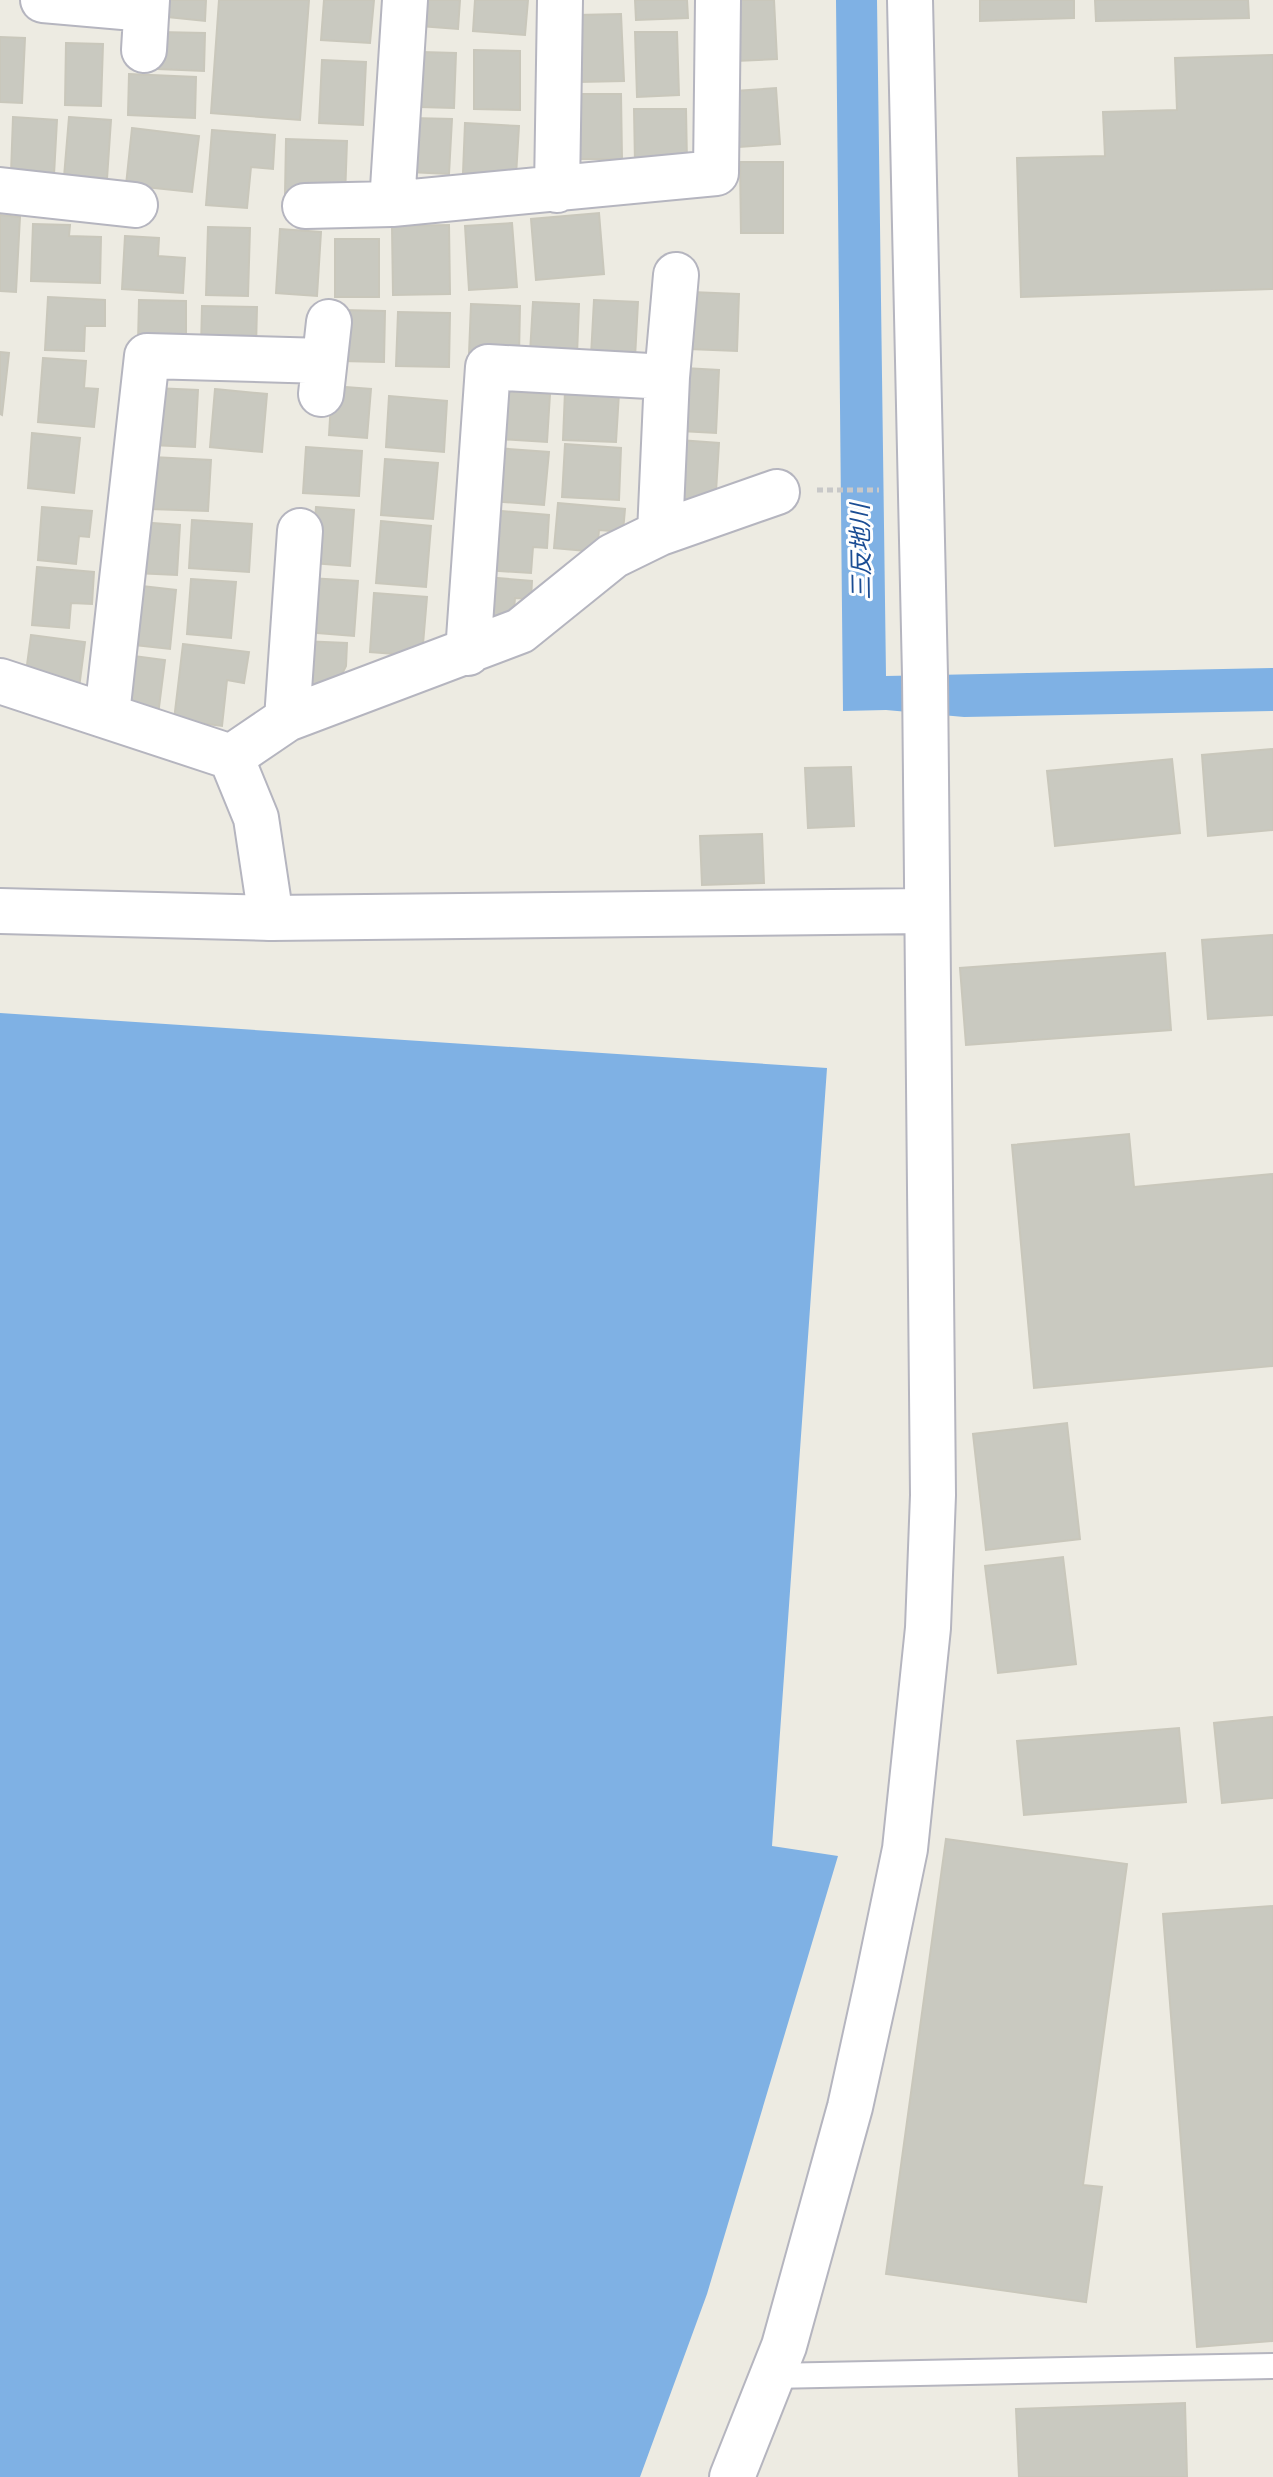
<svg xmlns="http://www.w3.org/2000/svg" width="1273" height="2477" font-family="Poppins,'Noto Sans JP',sans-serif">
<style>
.water{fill:#7fb1e4}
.building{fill:#c9c9c0;stroke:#c9c7bb;stroke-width:2}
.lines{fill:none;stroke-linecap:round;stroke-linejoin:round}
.service-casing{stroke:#b5b5bf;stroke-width:28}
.minor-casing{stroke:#b5b5bf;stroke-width:48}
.tertiary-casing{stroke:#b5b5bf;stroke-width:48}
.path{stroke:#c8c8c8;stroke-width:5;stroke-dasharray:6 4;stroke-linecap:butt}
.service{stroke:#fff;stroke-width:24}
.minor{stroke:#fff;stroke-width:44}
.tertiary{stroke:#fff;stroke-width:44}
.labels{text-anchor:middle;stroke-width:6;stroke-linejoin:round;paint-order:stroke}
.water-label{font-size:24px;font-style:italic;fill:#1b4d94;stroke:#fff}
</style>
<rect width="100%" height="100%" fill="#edebe2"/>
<path class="water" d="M836,0h41l9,676 387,-8v43l-309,6 -78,-7 -43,1z
M0,1013l827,55 -55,778 66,10 -131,438 -67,183h-640z"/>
<path class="building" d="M169,0h37l-1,21 -37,-4z
M219,0h90l-9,120 -89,-7z
M324,0h50l-4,43 -49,-3z
M422,0h38l-2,29 -38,-3z
M475,0h53l-3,35 -52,-4z
M635,0h52l1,18 -52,2z
M734,0h40l3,59 -41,2z
M980,0h94v18l-94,3z
M1095,0h153l1,18 -153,3z
M621,14l3,67 -45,1 -2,-67z
M159,32l46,1 -1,38 -46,-2z
M635,32h42l2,63 -42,2z
M0,37l25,1 -3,65 -22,-1z
M66,43l37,1 -2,62 -36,-1z
M474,50l46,1v59l-46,-1z
M421,52l35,1 -2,55 -34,-1z
M1273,55v234l-252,8 -4,-139 88,-2 -2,-44 74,-2 -2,-52z
M322,60l44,2 -3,63 -44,-2z
M129,74l67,3 -1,41 -67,-3z
M776,88l4,56 -41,3 -4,-56z
M578,94h43l1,65h-43z
M634,109h52l1,54 -52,1z
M13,117l44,3 -3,55 -43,-2z
M69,117l42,3 -4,59 -43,-2z
M411,118l41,1 -3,55 -40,-2z
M465,123l54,3 -3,50 -53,-3z
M132,128l67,8 -7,56 -66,-7z
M212,130l63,5 -2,34 -22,-2 -4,41 -41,-3z
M286,139l61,2 -2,56 -60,-2z
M740,162h43v71h-42z
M599,213l5,61 -68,6 -5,-61z
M0,215l20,2 -4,75 -16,-1z
M512,223l5,64 -48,3 -4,-64z
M33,224l37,1 -1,11 32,1 -1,46 -69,-2z
M449,225l1,69 -57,1 -1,-69z
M208,227l42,1 -2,68 -42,-1z
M280,229l41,3 -4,64 -41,-3z
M125,236l34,2 -1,18 27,2 -2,35 -61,-4z
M335,239h44v58h-44z
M691,292l48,2 -2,57 -48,-2z
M48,297l57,3v26h-20l-1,25 -39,-1z
M139,300l47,1v42h-48z
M594,300l44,2 -3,56 -44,-2z
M533,302l46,2 -2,51 -47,-2z
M471,304l49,2 -1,49 -50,-1z
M202,306l55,1 -1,41 -55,-1z
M342,310l43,1 -1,51 -43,-1z
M398,312l52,1 -1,54 -53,-1z
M0,352l9,1 -7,62 -2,-1z
M43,358l43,3 -2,27 14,1 -4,38 -56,-5z
M684,368l35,2 -3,63 -35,-2z
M332,386l39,3 -4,49 -38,-3z
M154,388l44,2 -3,57 -44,-2z
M215,389l52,5 -5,58 -52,-5z
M502,391l48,3 -3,48 -48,-3z
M565,391l54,2 -3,49 -53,-2z
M389,396l58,5 -3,51 -58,-5z
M32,433l48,5 -6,55 -46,-5z
M679,440l40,3 -4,65 -40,-2z
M565,444l56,4 -2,52 -57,-3z
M306,447l56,4 -3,45 -56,-3z
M496,448l53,4 -5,53 -53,-4z
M152,457l59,3 -3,51 -58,-2z
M385,459l53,4 -5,56 -52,-4z
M558,503l67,6 -2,23 -24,-2 -2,22 -43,-4z
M42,507l50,4 -3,26 -10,-1 -3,28 -38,-4z
M316,507l38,3 -4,56 -38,-3z
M490,510l59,5 -2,33 -14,-1 -2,26 -46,-3z
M192,520l60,4 -3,48 -60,-4z
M381,521l50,5 -5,61 -50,-4z
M138,522l42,3 -3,50 -42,-2z
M37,567l57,5 -2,32 -21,-1 -2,25 -37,-3z
M485,577l47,4 -1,18 -16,-1 -2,23 -31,-3z
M309,578l49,3 -4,55 -49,-4z
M191,579l45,3 -5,56 -44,-4z
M133,585l43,5 -6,59 -44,-5z
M374,593l53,4 -5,59 -52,-4z
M31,635l54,7 -6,46 -54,-8z
M301,641l46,2 -1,23 -12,24 -35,-1z
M183,644l66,8 -5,31 -17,-3 -5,46 -48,-6z
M126,655l39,5 -7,55 -40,-6z
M1273,749v81l-65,6 -6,-81z
M1172,759l8,74 -125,13 -8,-75z
M851,767l3,59 -46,2 -3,-60z
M762,834l2,49 -62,2 -2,-49z
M1273,935v80l-65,4 -6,-79z
M1165,953l6,77 -205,15 -6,-77z
M1129,1134l5,53 139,-13v192l-239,22 -22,-243z
M1067,1423l13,116 -94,11 -13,-116z
M1063,1557l13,107 -78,9 -13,-107z
M1273,1717v81l-51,5 -8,-80z
M1179,1728l7,74 -162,13 -7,-74z
M946,1839l181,25 -44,321 19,2 -16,115 -200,-28z
M1273,1906v435l-76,6 -34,-433z
M1185,2403l2,74h-168l-3,-68z"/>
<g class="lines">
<g class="service-casing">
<path id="service" d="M771,2376l502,-10"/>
</g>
<g class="minor-casing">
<path id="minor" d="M43,0l103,9
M144,50l3,-50
M0,190l135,15
M557,190l3,-190
M392,204l13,-204
M305,206l87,-2 324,-31 2,-173
M321,394l8,-72
M660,533l7,-156 9,-102
M468,653l20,-286 179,10
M0,681l231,76 25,61 15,100
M107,714l40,-358 177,5
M287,719l13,-188
M231,757l56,-38 233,-88 93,-75 47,-23 117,-41"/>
</g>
<g class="tertiary-casing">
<path id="tertiary" d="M0,911l271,7 656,-7
M732,2477l52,-131 66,-239 27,-123 28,-135 23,-221 5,-133 -8,-819 -15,-676"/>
</g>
<path class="path" d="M817,490h62"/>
<use href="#service" class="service"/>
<use href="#minor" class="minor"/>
<use href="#tertiary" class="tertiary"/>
</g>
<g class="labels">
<g class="water-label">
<text transform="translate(861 552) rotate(-91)" y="8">三反地川</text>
</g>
</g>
</svg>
